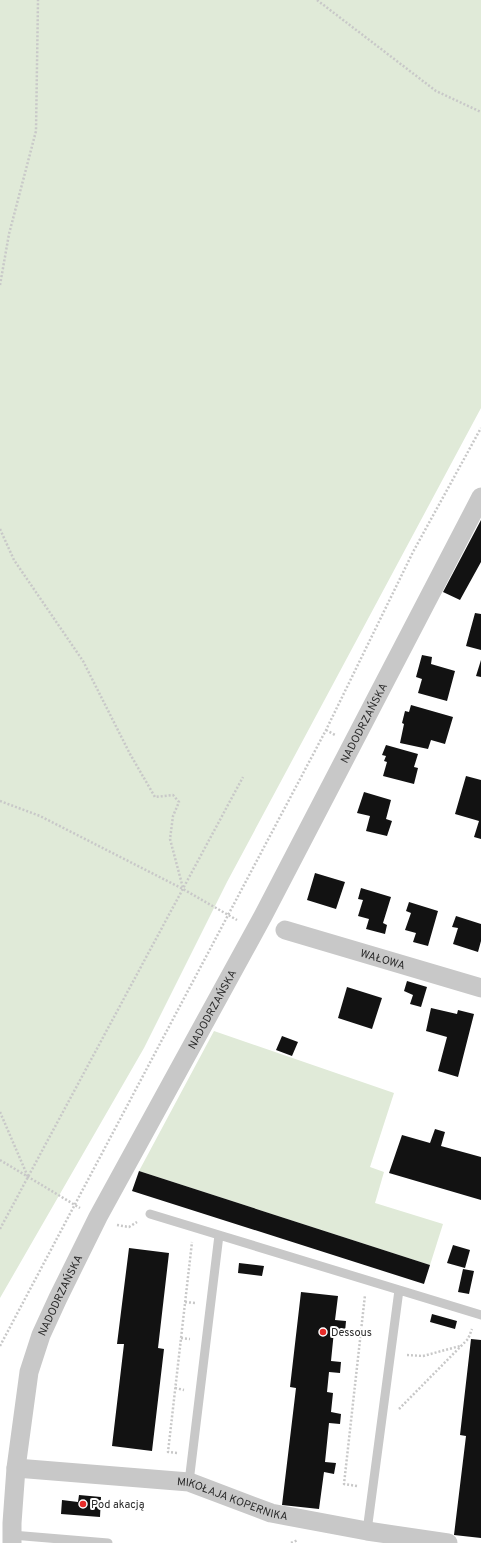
<svg xmlns="http://www.w3.org/2000/svg" width="481" height="1543" font-family="Overpass,sans-serif">
<style>
.green{fill:#e0ead8}
.building{fill:#121212}
.lines{fill:none;stroke-linecap:round;stroke-linejoin:round}
.path{stroke:#c8c8c8;stroke-width:2.5;stroke-dasharray:2 2;stroke-linecap:butt}
.service{stroke:#c8c8c8;stroke-width:9}
.minor{stroke:#c8c8c8;stroke-width:19}
.poi-dot{fill:#e72c29;stroke:#fff;stroke-width:1.5}
.labels{text-anchor:middle;stroke-width:4;stroke-linejoin:round;paint-order:stroke}
.street-label{font-size:11px;fill:#2b2b2b;stroke:#fff}
.poi-label{font-size:11px;fill:#2b2b2b;stroke:#fff;text-anchor:start}
</style>
<rect width="100%" height="100%" fill="#fff"/>
<path class="green" d="M0,0h481v408l-254,474 -83,166 -144,250z
M214,1031l180,62 -24,74 14,5 -9,31 68,21 -13,41 -291,-94z"/>
<path class="building" d="M481,520v42l-21,38 -17,-8z
M475,613l6,1v36l-15,-4z
M422,655l10,2 -1,7 24,7 -8,30 -29,-8 4,-14 -6,-2z
M481,660v17l-5,-1z
M411,705l42,12 -8,27 -14,-4 -3,9 -28,-6 4,-19 -2,-1 3,-12 4,1z
M386,745l32,9 -4,13 4,1 -4,16 -31,-8 4,-14 -3,-1 2,-5 -4,-1z
M466,776l15,4v59l-7,-2 5,-16 -24,-7z
M364,792l27,8 -5,19 6,2 -5,15 -21,-5 4,-15 -13,-3z
M315,873l30,9 -9,27 -29,-9z
M361,888l30,9 -8,26 4,2 -2,9 -19,-5 3,-10 -11,-3 5,-16 -5,-1z
M409,902l29,9 -10,35 -15,-4 3,-9 -11,-3 6,-17 -5,-2z
M456,916l25,8v17l-3,11 -25,-8 5,-16 -6,-1z
M407,981l20,6 -6,20 -11,-3 3,-9 -9,-4z
M347,987l35,11 -10,31 -34,-11z
M431,1008l26,6 1,-4 16,4 -16,63 -20,-6 9,-34 -21,-6z
M282,1036l16,6 -6,14 -16,-6z
M435,1129l10,3 -4,14 40,11v43l-92,-27 13,-38 28,8z
M139,1171l291,94 -6,19 -292,-93z
M453,1245l17,5 -5,18 -18,-5z
M129,1248l40,5 -11,95 6,1 -12,102 -40,-5 12,-102h-7z
M239,1263l25,3 -2,10 -24,-3z
M463,1269l11,2 -5,23 -11,-2z
M301,1292l37,4 -3,24 11,1 -1,11 -11,-1 -3,30 10,1 -1,11 -11,-1 -2,20 6,1 -2,19 10,2 -1,10 -11,-1 -4,39 11,1 -2,11 -10,-2 -5,37 -37,-4 14,-117 -6,-1z
M432,1314l25,7 -2,8 -25,-7z
M471,1339l10,1v198l-27,-3 12,-99 -6,-1z
M79,1495l22,2 -1,20 -39,-3 1,-14 16,2z"/>
<g class="lines">
<path class="path" d="M317,0l119,91 45,21
M0,285l9,-51 27,-103 2,-131
M0,529l14,31 69,101 47,93 25,43 18,-2 6,7 -6,14 -3,23 13,49
M326,730l9,5
M0,801l40,15 143,73 54,31
M0,1112l28,65
M0,1160l80,48
M117,1225l12,2 8,-5
M0,1229l243,-452
M185,1302l10,1
M181,1338l9,1
M0,1346l326,-616 87,-178 68,-124
M407,1355l16,1 37,-10
M175,1388l9,2
M399,1409l69,-70 4,-10
M177,1453l-9,-1 24,-210
M357,1486l-13,-2 21,-189
M291,1543l7,-3"/>
<path class="service" d="M150,1214l69,21
M189,1482l30,-247 262,80
M367,1531l32,-241
M12,1535l96,8"/>
<g class="minor">
<path id="s1" d="M285,930l196,58"/>
<path id="s2" d="M16,1468l173,14 82,31 96,18 81,12"/>
<path id="s3" d="M12,1543v-20l4,-55 13,-96 12,-37 17,-37 40,-81 165,-301 218,-419"/>
</g>
</g>
<g class="poi-dot">
<circle cx="323" cy="1332" r="4"/>
<circle cx="83" cy="1504" r="4"/>
</g>
<g class="labels">
<g class="street-label">
<text dy="4" stroke="none"><textPath href="#s3" startOffset="903">NADODRZAŃSKA</textPath></text>
<text dy="4" stroke="none"><textPath href="#s1" startOffset="102">WAŁOWA</textPath></text>
<text dy="4" stroke="none"><textPath href="#s3" startOffset="579">NADODRZAŃSKA</textPath></text>
<text dy="4" stroke="none"><textPath href="#s3" startOffset="255">NADODRZAŃSKA</textPath></text>
<text dy="4" stroke="none"><textPath href="#s2" startOffset="220">MIKOŁAJA KOPERNIKA</textPath></text>
</g>
<g class="poi-label">
<text x="331" y="1336">Dessous</text>
<text x="91" y="1508">Pod akacją</text>
</g>
</g>
</svg>
